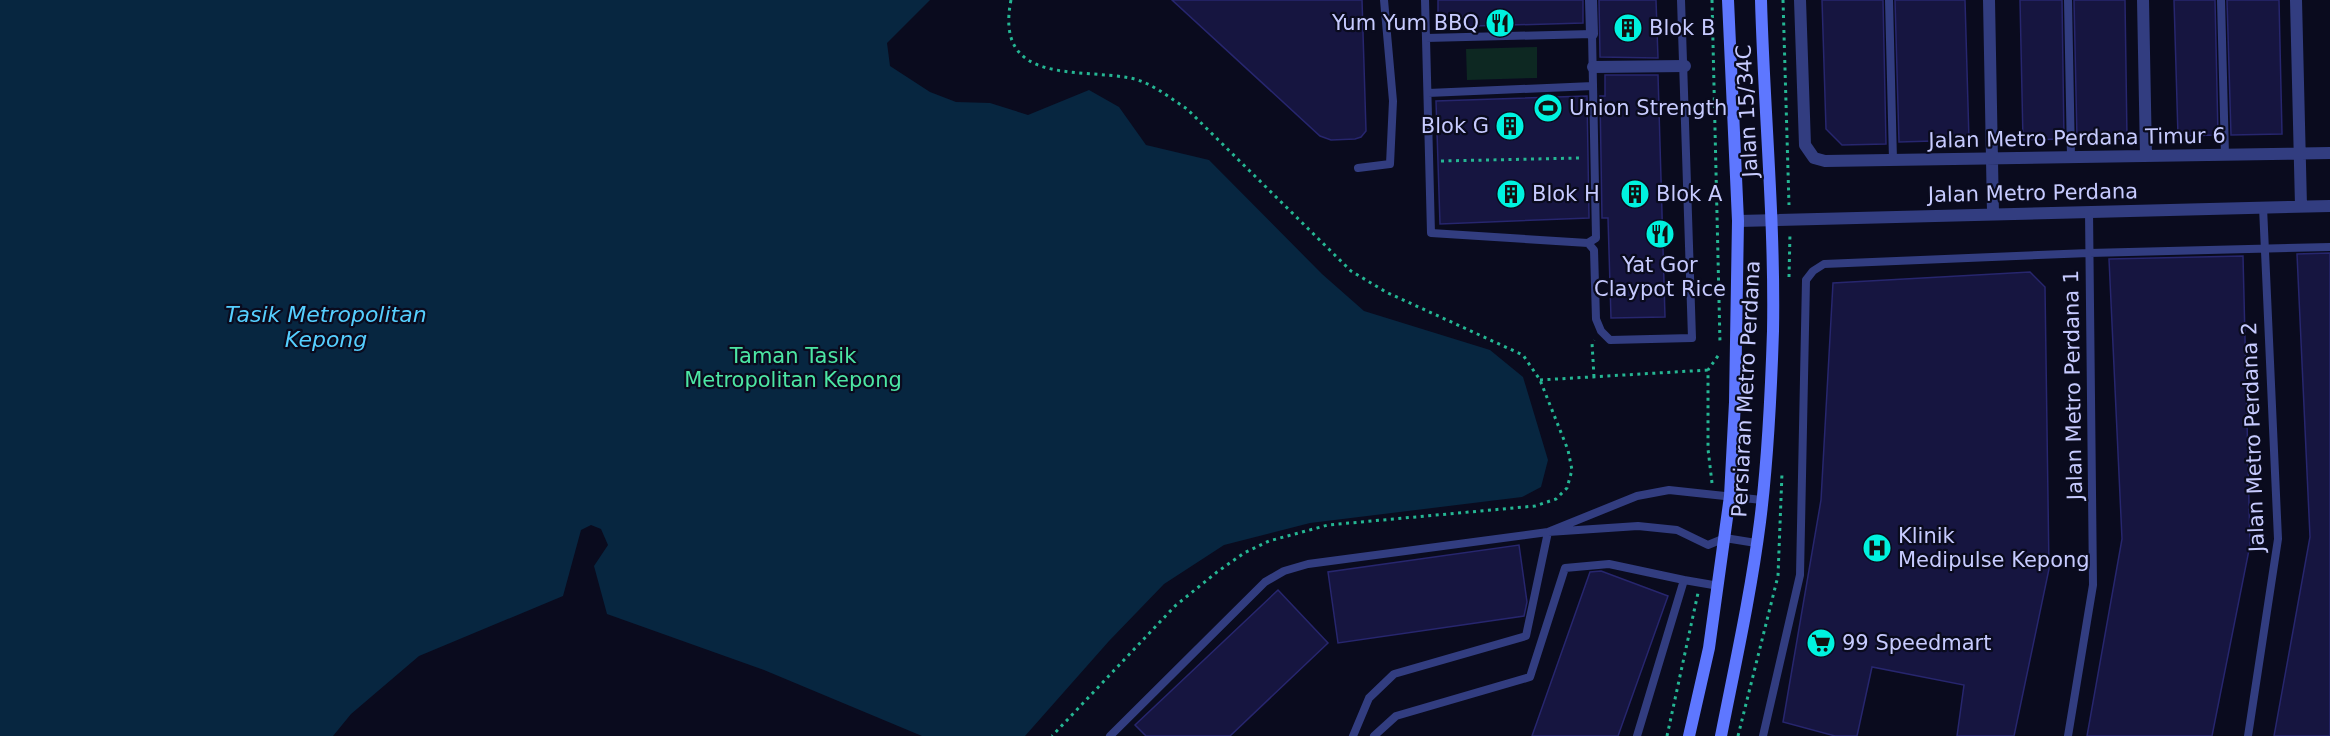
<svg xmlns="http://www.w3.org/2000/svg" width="2330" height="736" font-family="'DejaVu Sans',sans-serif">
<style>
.green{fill:#0d2822}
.water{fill:#072640}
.building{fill:#161540;stroke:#27266e;stroke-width:1.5}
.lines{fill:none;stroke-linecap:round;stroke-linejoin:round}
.path{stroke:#25b693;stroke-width:3;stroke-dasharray:3 4.5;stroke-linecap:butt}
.lane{stroke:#323d80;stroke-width:8}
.street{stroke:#323d80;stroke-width:12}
.secondary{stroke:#5e77ff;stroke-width:12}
.labels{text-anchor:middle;stroke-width:4.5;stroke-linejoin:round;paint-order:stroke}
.poi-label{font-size:21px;fill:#c7cbff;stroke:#0a0b1e;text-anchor:start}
.street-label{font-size:21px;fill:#c7cbff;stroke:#0a0b1e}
.park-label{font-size:21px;fill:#4ce6a4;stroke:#0a0b1e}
.water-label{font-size:22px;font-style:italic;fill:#55cfff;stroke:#0a0b1e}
</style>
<rect width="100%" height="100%" fill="#0a0b1e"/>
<path class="green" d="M1537,47v31l-70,2 -1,-31z"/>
<path class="water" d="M0,0h930l-43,43 3,23 40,26 26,10 34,1 38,12 61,-25 30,17 27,38 63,15 113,114 42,37 126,39 33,27 25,83 -7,27 -19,10 -212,26 -86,22 -60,39 -55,57 -84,95h-103l-158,-66 -157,-56 -13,-48 14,-21 -7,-16 -10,-4 -10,5 -18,66 -144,60 -68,58 -18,22h-333z"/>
<path class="building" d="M1172,0h190l4,131 -5,6 -6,2 -24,1 -11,-4z
M1438,0h145v23l-145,4z
M1599,0h57l2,58 -58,-1z
M1822,0h61l3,144 -44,1 -16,-16z
M1895,0h70l4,140 -70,2z
M2020,0h42l2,139 -41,1z
M2074,0h51l2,138 -50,1z
M2174,0h41l3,135 -40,1z
M2227,0h52l3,134 -51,1z
M1605,75h53l7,242 -54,1 -3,-100h-6l-2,-122h5z
M1587,96l2,122 -149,6 -4,-123z
M2330,253v483h-56l36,-199 -13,-283z
M2243,256l7,289 -38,191h-125l35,-197 -13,-280z
M2030,272l15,15 4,282 -35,167h-57l7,-51 -92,-18 -15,69h-22l-52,-14 38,-222 12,-217z
M1519,545l8,57 -3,14 -186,27 -10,-71z
M1601,571l67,25 -50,140h-86l58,-164z
M1278,590l50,53 -98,93h-84l-11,-11z"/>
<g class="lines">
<path class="path" d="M1011,0c-17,85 66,68 119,78 21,4 40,20 57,31l164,162 35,21 137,63 17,25 28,70 4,20 -5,18 -11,11 -21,7 -207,19 -59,16 -25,12 -27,19 -42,34 -123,130
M1712,0l8,343
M1783,0l6,205
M1441,161l140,-3
M1789,277l1,-44
M1594,377l-2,-34 2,-3
M1540,380l168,-10
M1712,483l-4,-34v-79l12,-17
M1667,736l31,-143
M1738,736l40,-160 4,-103"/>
<path class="lane" d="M1425,0l6,233 157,10 6,7 2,69 5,12 9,9 82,-2 -11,-338
M1889,0l4,160
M2068,0l3,157
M2221,0l4,155
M1426,38l166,-4 4,204 -8,5
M1428,93l165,-7
M1358,168l32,-4 3,-63 -9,-101
M1756,543l-31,-5 -17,7 -31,-15 -39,-4 -90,6 89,-36 32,-6 93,10
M1684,580l35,6
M1110,736l155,-154 19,-11 24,-7 240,-32 -22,104 -132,38 -25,24 -16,38
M1374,736l22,-20 134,-39 35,-109 44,-4 75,16 -47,156
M1763,736l37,-161 6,-295 7,-9 11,-7 265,-11 241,-6
M2068,736l25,-151 -4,-374
M2248,736l30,-197 -15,-332"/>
<path class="street" d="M1591,0l1,34
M1800,0l5,145 9,13 11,3 505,-8
M1989,0l4,213
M2143,0l3,156
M2296,0l5,206
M1593,67l92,-1
M1738,221l592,-15"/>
<path class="secondary" d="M1689,736l20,-88 21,-152 5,-94 3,-181 -10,-221
M1721,736c14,-71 30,-143 39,-214 8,-63 11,-128 13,-191 2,-110 -9,-221 -12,-331"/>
</g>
<defs>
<g id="restaurant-disc" transform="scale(1.5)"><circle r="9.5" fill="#00f2df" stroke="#0a0b1e"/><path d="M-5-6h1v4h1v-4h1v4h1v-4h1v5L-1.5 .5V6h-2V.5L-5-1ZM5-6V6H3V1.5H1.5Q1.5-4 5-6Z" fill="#111"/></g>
<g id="building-disc" transform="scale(1.5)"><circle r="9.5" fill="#00f2df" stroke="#0a0b1e"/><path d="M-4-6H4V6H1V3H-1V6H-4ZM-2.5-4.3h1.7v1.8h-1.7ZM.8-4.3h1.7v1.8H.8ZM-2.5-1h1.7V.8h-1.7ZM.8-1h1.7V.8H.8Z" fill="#111"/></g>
<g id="stadium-disc" transform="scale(1.5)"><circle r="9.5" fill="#00f2df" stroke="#0a0b1e"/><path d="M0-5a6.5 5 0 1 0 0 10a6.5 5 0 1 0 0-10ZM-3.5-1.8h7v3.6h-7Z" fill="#111"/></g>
<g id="hospital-disc" transform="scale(1.5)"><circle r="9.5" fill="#00f2df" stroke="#0a0b1e"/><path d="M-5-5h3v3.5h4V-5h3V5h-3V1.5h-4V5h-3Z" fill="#111"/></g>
<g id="supermarket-disc" transform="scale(1.5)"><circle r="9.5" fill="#00f2df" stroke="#0a0b1e"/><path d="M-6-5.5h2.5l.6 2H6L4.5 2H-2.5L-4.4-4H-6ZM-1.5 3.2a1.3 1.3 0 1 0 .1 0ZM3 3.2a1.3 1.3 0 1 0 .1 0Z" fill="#111"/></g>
</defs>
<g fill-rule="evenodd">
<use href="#restaurant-disc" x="1500" y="23"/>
<use href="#building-disc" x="1628" y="28"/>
<use href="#stadium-disc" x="1548" y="108"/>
<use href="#building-disc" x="1510" y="126"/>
<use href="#building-disc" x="1511" y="194"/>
<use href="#building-disc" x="1635" y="194"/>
<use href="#restaurant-disc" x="1660" y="234"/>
<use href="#hospital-disc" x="1877" y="548"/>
<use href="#supermarket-disc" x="1821" y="643"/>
</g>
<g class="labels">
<g class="poi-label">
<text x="1479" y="30" text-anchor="end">Yum Yum BBQ</text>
<text x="1649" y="35">Blok B</text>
<text x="1569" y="115">Union Strength</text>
<text x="1489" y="133" text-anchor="end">Blok G</text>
<text x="1532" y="201">Blok H</text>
<text x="1656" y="201">Blok A</text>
<text x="1660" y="272" text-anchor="middle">Yat Gor<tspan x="1660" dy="24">Claypot Rice</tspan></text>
<text x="1898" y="543">Klinik<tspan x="1898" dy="24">Medipulse Kepong</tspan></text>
<text x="1842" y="650">99 Speedmart</text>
</g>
<g class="street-label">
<text transform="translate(1747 111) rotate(-93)" y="7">Jalan 15/34C</text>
<text transform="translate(2077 138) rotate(-1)" y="7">Jalan Metro Perdana Timur 6</text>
<text transform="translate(2033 193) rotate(-1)" y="7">Jalan Metro Perdana</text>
<text transform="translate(2073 385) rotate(-91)" y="7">Jalan Metro Perdana 1</text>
<text transform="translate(1746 389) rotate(-87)" y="7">Persiaran Metro Perdana</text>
<text transform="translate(2253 437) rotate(-92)" y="7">Jalan Metro Perdana 2</text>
</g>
<g class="park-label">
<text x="793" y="363">Taman Tasik<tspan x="793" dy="24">Metropolitan Kepong</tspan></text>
</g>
<g class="water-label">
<text x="326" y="322">Tasik Metropolitan<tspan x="326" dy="25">Kepong</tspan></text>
</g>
</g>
</svg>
